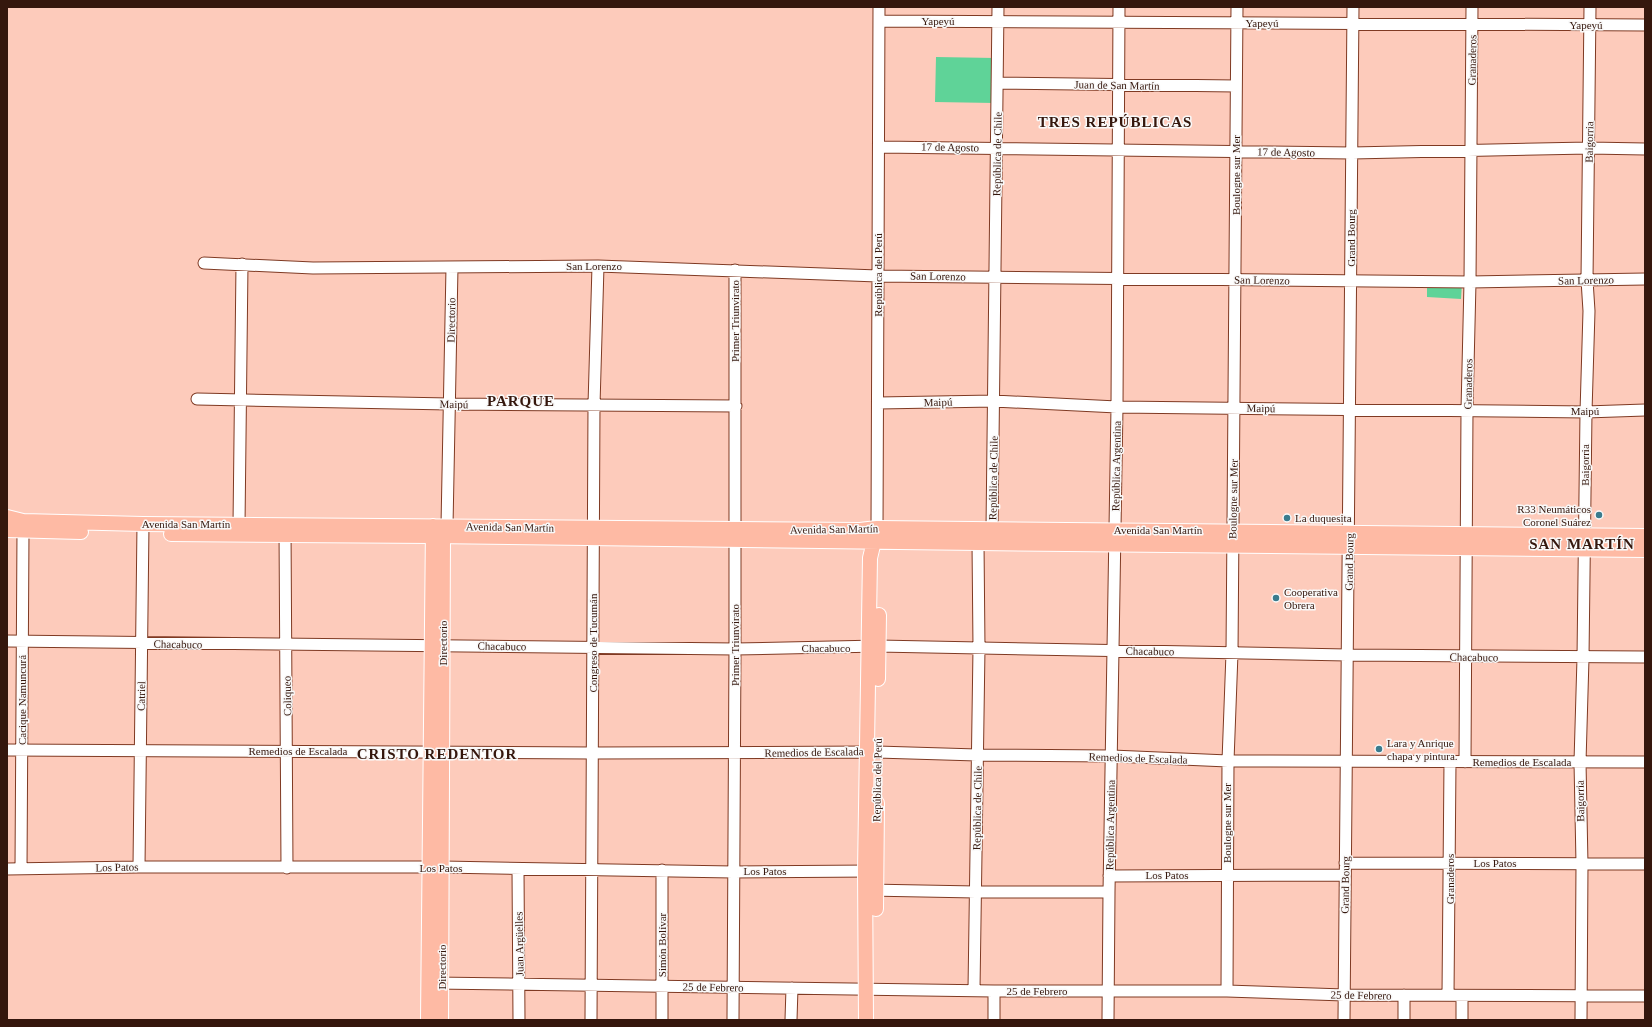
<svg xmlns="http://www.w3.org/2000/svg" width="1652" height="1027" font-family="Georgia,serif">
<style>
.green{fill:#5fd398}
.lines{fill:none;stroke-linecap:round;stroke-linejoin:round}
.minor-casing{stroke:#7f3a23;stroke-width:13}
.major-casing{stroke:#fff;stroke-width:16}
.minor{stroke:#fff;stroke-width:11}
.major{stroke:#febaa4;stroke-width:14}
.poi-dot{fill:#3a7b8d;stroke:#f9f9f9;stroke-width:1.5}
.labels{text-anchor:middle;stroke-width:3;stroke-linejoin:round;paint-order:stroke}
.street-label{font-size:11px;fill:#35170d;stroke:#f9f9f9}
.poi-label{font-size:11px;fill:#35170d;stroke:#f9f9f9;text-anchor:start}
.district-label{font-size:15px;font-weight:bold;letter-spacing:1px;fill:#35170d;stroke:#f9f9f9}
</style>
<rect width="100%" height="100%" fill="#fdcbbb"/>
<path class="green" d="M936,57l59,1 -1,45 -59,-1z
M1427,282l35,1 -1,16 -34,-2z"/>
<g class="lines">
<g class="minor-casing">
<path id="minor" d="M879,21l766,4
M997,83l239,3
M879,147l473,6 237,-5 56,1
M204,263l109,5 285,-2 280,10 592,6 175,-3
M197,399l252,5 287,2
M878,403l116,-2 123,6 469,5 59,-2
M239,525l3,-261
M447,526l5,-259
M285,528l2,340
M877,528l2,-521
M7,641l728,8 143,-3 469,9 298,2
M7,750l585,3 285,-1 100,3 135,1 116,5 417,1
M1465,762l2,-352 3,-128 2,-275
M1345,863l300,1
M139,867l4,-343
M7,869l132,-2h303l291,5 140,-1
M21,869l2,-338
M518,869l1,151
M662,870v150
M1109,876l236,-1
M868,890l108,2h133
M434,983l560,8h233l117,4 301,1
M974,990l5,-342 -1,-105 14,-14 6,-522
M1227,991l1,-230 4,-108 5,-646
M1448,995l2,-233
M591,1020l3,-615 4,-139
M733,1020l2,-371v-379
M791,1020l1,-32
M994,1020v-29
M1108,1020l1,-128 8,-485 2,-400
M1344,1020l9,-1013
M1404,1020v-25
M1462,1020v-24
M1581,1020l1,-156 -2,-102 3,-104 3,-246 3,-101 -2,-31 3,-273"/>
</g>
<g class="major-casing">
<path id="major" d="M7,517l16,4 120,3 717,6 17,-2 768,8
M7,530l74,2
M171,534l261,2 546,7 667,7
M878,679l1,-64
M876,909l1,-106
M428,1020l5,-494
M441,1020l2,-484 3,-9
M866,1020l-1,-149 5,-313 6,-25"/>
</g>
<use href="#minor" class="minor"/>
<use href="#major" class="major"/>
</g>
<g class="poi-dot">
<circle cx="1599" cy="515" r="4"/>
<circle cx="1287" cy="518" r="4"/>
<circle cx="1276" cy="598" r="4"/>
<circle cx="1379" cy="749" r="4"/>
</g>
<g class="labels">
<g class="street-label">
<text x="938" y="25">Yapeyú</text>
<text x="1262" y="27">Yapeyú</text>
<text x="1586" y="29">Yapeyú</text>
<text transform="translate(1472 60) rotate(-89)" y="4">Granaderos</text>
<text transform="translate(1117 85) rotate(1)" y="4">Juan de San Martín</text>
<text transform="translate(1589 142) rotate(-89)" y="4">Baigorria</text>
<text transform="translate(950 147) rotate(1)" y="4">17 de Agosto</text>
<text transform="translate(1286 152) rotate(1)" y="4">17 de Agosto</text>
<text transform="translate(997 154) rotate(-89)" y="4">República de Chile</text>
<text transform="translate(1236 175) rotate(-90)" y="4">Boulogne sur Mer</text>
<text transform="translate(1351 238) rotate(-90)" y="4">Grand Bourg</text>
<text x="594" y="270">San Lorenzo</text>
<text transform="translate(878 275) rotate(-90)" y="4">República del Perú</text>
<text transform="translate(938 276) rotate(1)" y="4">San Lorenzo</text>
<text transform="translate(1262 280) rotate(1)" y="4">San Lorenzo</text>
<text transform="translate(1586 280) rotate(-1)" y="4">San Lorenzo</text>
<text transform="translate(451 320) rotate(-89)" y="4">Directorio</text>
<text transform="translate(735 321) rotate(-90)" y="4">Primer Triunvirato</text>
<text transform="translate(1468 384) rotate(-89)" y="4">Granaderos</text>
<text transform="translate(938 402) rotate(-1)" y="4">Maipú</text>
<text transform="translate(454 404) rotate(1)" y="4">Maipú</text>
<text transform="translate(1261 408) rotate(1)" y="4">Maipú</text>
<text x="1585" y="415">Maipú</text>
<text transform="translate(1585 465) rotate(-90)" y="4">Baigorria</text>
<text transform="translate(1116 466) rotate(-89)" y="4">República Argentina</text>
<text transform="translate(993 478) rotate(-89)" y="4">República de Chile</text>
<text transform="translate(1233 499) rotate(-89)" y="4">Boulogne sur Mer</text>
<text x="186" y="528">Avenida San Martín</text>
<text transform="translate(510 527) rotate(1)" y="4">Avenida San Martín</text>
<text transform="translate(834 529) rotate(-1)" y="4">Avenida San Martín</text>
<text x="1158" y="534">Avenida San Martín</text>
<text transform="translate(1349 562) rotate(-89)" y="4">Grand Bourg</text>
<text transform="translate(443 643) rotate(-90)" y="4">Directorio</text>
<text transform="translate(593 643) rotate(-90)" y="4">Congreso de Tucumán</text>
<text transform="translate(178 644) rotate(1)" y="4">Chacabuco</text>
<text transform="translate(735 645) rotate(-90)" y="4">Primer Triunvirato</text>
<text transform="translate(502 646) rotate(1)" y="4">Chacabuco</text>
<text x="826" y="652">Chacabuco</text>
<text transform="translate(1150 651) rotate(1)" y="4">Chacabuco</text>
<text transform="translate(1474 657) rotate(1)" y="4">Chacabuco</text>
<text transform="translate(141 696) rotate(-89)" y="4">Catriel</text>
<text transform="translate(287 696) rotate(-91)" y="4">Coliqueo</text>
<text transform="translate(22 700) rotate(-90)" y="4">Cacique Namuncurá</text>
<text x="298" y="755">Remedios de Escalada</text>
<text transform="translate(814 752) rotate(-1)" y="4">Remedios de Escalada</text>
<text transform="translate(1138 758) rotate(2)" y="4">Remedios de Escalada</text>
<text x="1522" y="766">Remedios de Escalada</text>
<text transform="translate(877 780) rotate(-89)" y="4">República del Perú</text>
<text transform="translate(1580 801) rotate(-91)" y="4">Baigorria</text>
<text transform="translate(977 808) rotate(-89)" y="4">República de Chile</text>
<text transform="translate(1227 823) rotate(-90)" y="4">Boulogne sur Mer</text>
<text transform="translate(1110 825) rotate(-89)" y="4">República Argentina</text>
<text x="1495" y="867">Los Patos</text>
<text transform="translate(117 867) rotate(-1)" y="4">Los Patos</text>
<text x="441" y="872">Los Patos</text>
<text x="765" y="875">Los Patos</text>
<text x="1167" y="879">Los Patos</text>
<text transform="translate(1450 879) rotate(-90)" y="4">Granaderos</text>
<text transform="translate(1345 885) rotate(-89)" y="4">Grand Bourg</text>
<text transform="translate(519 944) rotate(-91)" y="4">Juan Argüelles</text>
<text transform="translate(662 945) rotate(-90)" y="4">Simón Bolívar</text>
<text transform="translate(442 967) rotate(-90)" y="4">Directorio</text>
<text transform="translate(713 987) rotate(1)" y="4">25 de Febrero</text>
<text x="1037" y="995">25 de Febrero</text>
<text transform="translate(1361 995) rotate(1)" y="4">25 de Febrero</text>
</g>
<g class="poi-label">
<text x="1591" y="513" text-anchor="end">R33 Neumáticos<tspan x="1591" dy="13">Coronel Suárez</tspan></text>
<text x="1295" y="522">La duquesita</text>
<text x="1284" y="596">Cooperativa<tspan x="1284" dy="13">Obrera</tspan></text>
<text x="1387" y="747">Lara y Anrique<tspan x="1387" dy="13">chapa y pintura.</tspan></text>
</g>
<g class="district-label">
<text x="1115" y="127">TRES REPÚBLICAS</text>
<text x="521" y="406">PARQUE</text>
<text x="1582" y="549">SAN MARTÍN</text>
<text x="437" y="759">CRISTO REDENTOR</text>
</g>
</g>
<rect width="1652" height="1027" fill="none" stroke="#35170d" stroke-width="16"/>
</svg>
